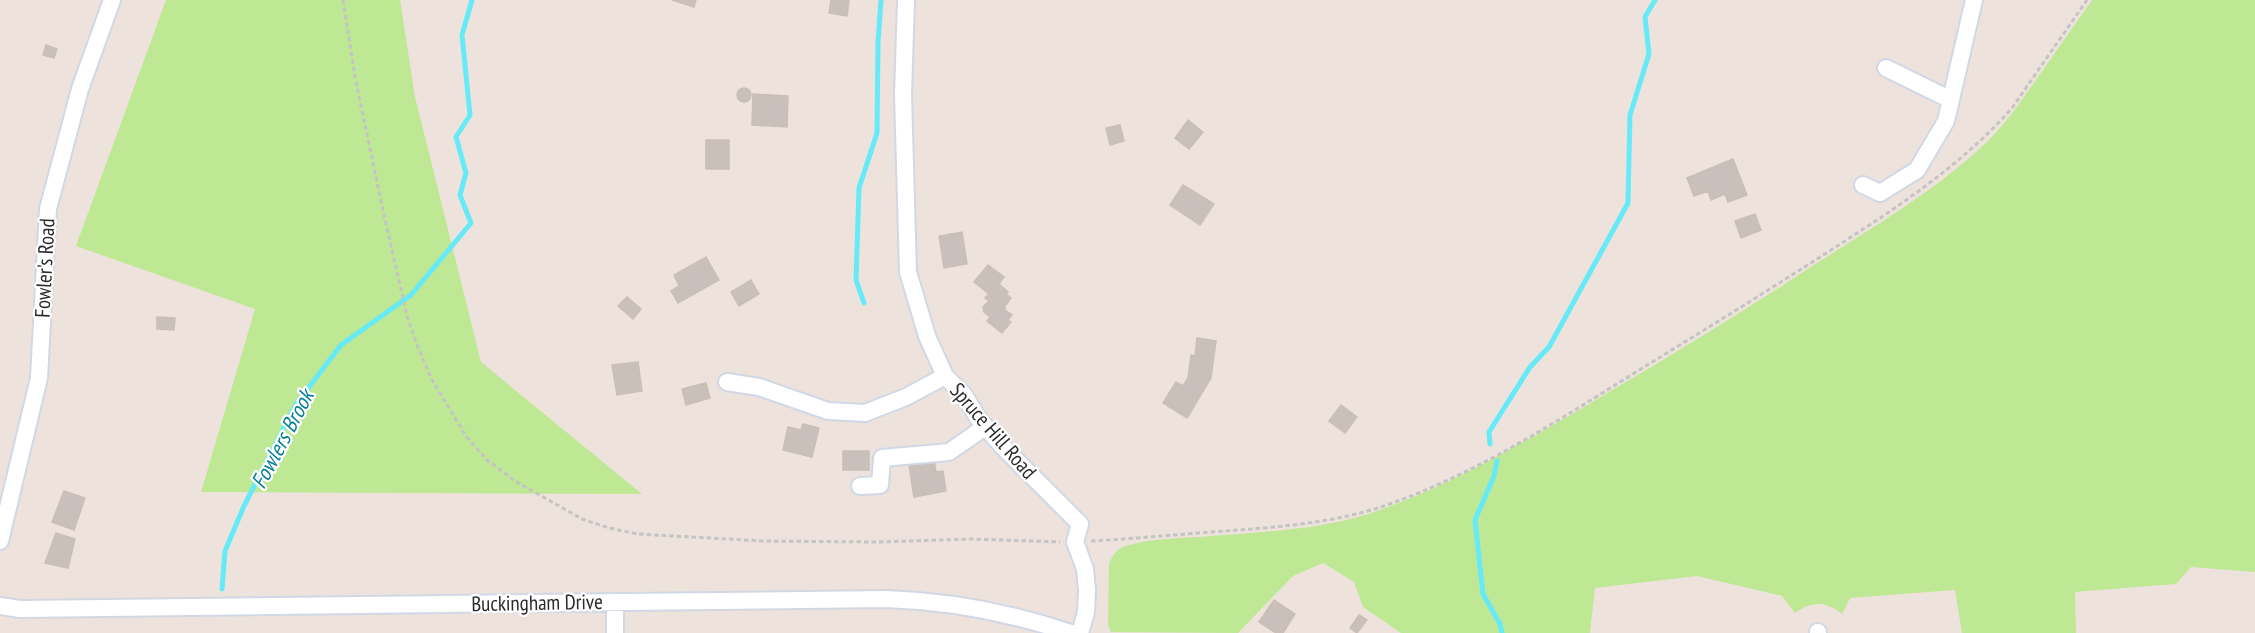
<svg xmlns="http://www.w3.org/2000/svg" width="2255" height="633" font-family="'PT Sans Narrow',sans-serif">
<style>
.green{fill:#bfe894}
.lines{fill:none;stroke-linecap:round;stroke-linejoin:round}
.stream{stroke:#67eaf7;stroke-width:5}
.building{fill:#c9c0bb;stroke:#c9bfb5;stroke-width:1.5}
.minor-casing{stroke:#d1d8e5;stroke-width:20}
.path{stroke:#c4c4c4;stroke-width:3;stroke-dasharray:4.5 3;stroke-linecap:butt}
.minor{stroke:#fff;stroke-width:16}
.labels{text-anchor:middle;stroke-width:4.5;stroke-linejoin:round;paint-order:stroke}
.street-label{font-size:21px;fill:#2b2b2b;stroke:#fff}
.water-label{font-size:22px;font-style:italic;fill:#057e97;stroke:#fff}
</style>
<rect width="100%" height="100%" fill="#eee3dc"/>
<path class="green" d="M166,0h234l15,97 66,265 161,132 -441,-2 54,-183 -179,-63z
M2092,0h163v572l-64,-5 -15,17 -101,8 1,41h-114l-7,-43 -105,8 -8,16c-16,-13 -30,-13 -47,-1l-13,-17 -85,-20 -102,12 -5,45h-189l-38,-26 -9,-25 -31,-19 -30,13 -55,57 -127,-1 -3,-7 1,-61c4,-10 9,-17 20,-19 22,-6 48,-7 70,-8 56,-5 116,-6 169,-23 74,-24 139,-63 206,-101 76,-45 152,-90 226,-139 64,-42 131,-79 187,-132 20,-20 35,-42 51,-65 18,-26 36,-51 54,-77z"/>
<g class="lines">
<path class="stream" d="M864,303l-8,-23 3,-92 18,-55 1,-91 3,-42
M1490,444l-1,-12 41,-65 19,-20 79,-144 2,-88 19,-61 -4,-37 10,-17
M1497,461l-3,15 -19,44 8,74 17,30 2,9
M222,589l3,-38 19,-45 52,-102 45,-59 70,-50 60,-72 -11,-28 6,-22 -10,-36 14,-22 -8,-80 10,-35"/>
</g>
<path class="building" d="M672,0h24l-2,7z
M831,0h18l-2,16 -18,-3z
M46,45l11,4 -3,9 -11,-3z
M737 95a7 7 0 1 1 14 0a7 7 0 1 1-14 0Z
M753,94l35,2 -1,31 -35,-2z
M1188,120l15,12 -14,17 -14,-11z
M1120,125l4,16 -14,4 -4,-17z
M706,140h23v29h-23z
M1733,159l14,36 -19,7 -3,-8 -14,6 -3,-9 -14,5 -7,-18z
M1183,185l31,19 -14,21 -30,-20z
M1755,214l6,16 -20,8 -6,-17z
M962,232l5,32 -23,4 -5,-32z
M706,257l13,23 -41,23 -7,-12 8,-5 -5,-11z
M988,265l16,12 -5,7 9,8 -2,2 5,4 -6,8v4l7,5 -4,5 3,2 -9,11 -15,-12 3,-4 -6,-5 -1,-5 6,-6 -4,-3 4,-4 -15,-12z
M751,280l8,14 -20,12 -8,-14z
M627,297l14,12 -8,10 -15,-13z
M157,317l18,1 -1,12 -17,-1z
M1197,338l19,3 -5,37 -24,40 -24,-15 13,-21 7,4 5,-8 3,-23 4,1z
M638,362l4,29 -25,4 -5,-30z
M706,383l4,15 -24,7 -4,-16z
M1341,405l16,12 -12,16 -16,-12z
M803,424l16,4 -7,29 -29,-7 5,-23 13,3z
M843,451h26v19h-26z
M934,460l2,12 7,-1 3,20 -32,6 -5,-32z
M64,491l21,7 -11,32 -22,-8z
M56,533l19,6 -7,29 -23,-5z
M1274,600l21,14 -12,19h-7l-17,-11z
M1359,615l8,5 -10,13 -7,-5z"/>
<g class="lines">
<g class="minor-casing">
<path id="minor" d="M906,0l-3,95 5,177 19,64 18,40 19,19 14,23 24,28 78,78 -5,18 10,27 2,21 -1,22 -6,21
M1886,68l65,32
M1863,185l17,8 37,-23 29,-49 28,-121
M727,382l32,5 69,24 37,2 41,-16 39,-21
M860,486l20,-1 2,-27 67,-6 36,-25
M0,541l39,-163 9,-169 32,-120 32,-89
M615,602v31
M0,606l20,3 866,-10c64,2 125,14 185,34
M1818,632v1"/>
</g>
<path class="path" d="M343,0l12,77 27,129 25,110 10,29 15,35 34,56 21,24 28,21 67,38 27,9 29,6 125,7 113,1 96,-3 88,3
M1091,541c40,-2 79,-6 120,-9 54,-4 108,-7 160,-22 102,-31 201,-99 291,-154 57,-35 113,-70 169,-106 65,-42 130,-84 181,-142l75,-108"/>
<use href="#minor" class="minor"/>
</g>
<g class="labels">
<g class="street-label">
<text transform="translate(45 268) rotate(-87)" y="7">Fowler's Road</text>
<text transform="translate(993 431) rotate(49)" y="7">Spruce Hill Road</text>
<text transform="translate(537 603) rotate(-1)" y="7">Buckingham Drive</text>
</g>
<g class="water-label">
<text transform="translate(282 439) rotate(-62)" y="8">Fowlers Brook</text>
</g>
</g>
</svg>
